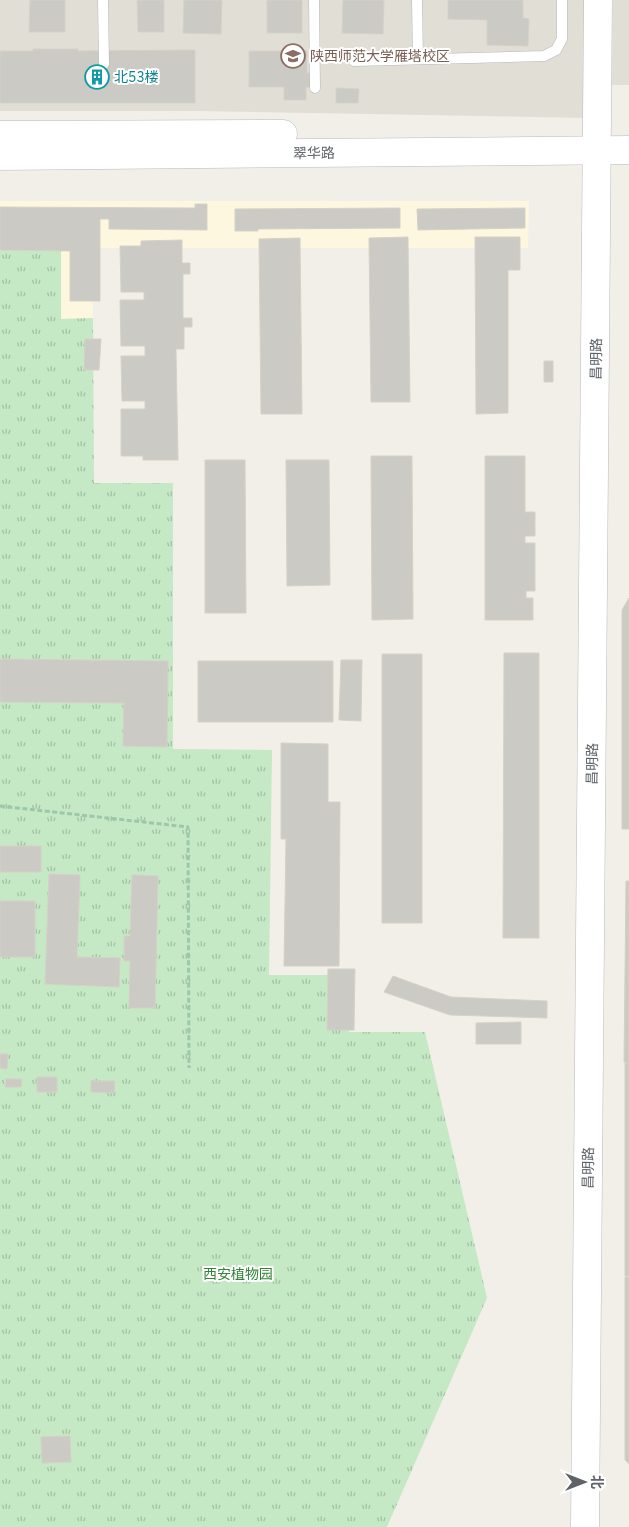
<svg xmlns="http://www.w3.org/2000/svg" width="629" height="1527" font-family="'IBM Plex Sans','Noto Sans SC',sans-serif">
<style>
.commercial{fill:#fef7e0}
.education{fill:#e1ded6}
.park{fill:url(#park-tufts)}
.building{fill:#cccac5;stroke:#d6d1c6}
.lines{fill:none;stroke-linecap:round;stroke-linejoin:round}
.lane-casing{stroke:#b5b8bc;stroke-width:11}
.secondary-casing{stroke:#b6babf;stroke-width:29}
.path{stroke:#9cc7a9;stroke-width:3;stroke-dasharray:5 2.5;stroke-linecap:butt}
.lane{stroke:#fff;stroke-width:10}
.secondary{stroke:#fff;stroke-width:28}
.labels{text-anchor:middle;stroke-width:4;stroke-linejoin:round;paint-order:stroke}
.education-label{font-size:14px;fill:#785e54;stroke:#fff;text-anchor:start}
.culture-label{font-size:14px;fill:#0d838f;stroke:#fff;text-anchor:start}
.street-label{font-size:14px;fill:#5f6368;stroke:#fff}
.park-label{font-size:14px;fill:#348238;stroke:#fff}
</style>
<defs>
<pattern id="park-tufts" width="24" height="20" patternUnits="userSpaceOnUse" patternTransform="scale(1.25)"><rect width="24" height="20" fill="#c5e8c5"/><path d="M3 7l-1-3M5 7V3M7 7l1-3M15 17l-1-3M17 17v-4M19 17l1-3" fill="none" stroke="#a3c0a4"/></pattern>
</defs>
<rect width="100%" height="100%" fill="#f1efe8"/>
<path class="commercial" d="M0,201h529l-1,47h-437l2,70 -32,1v-69h-61z"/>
<path class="education" d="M0,0h586l1,118 -389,-7h-198z
M613,0h16v85h-17z"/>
<path class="park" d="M0,250h61v69l32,-1 1,165h79v266l99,1 -3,225h76l4,57h76l62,266 -100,229h-387z"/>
<path class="building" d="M30,0h35v32h-36z
M137,0h27v32h-26z
M184,0h38l-1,34 -38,-1z
M267,0h35v33h-35z
M343,0h41l-1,34 -41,-1z
M448,0h75v18l6,1 -1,27 -41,-1v-25l-39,-1z
M33,49h45v2l117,-1v53h-195v-52h33z
M249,51h58v22h4v14h-5v13h-22v-13h-35z
M336,88l23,1 -1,14h-22z
M195,204h12v26l-98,-1v-10h-9v82h-30v-50l-70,-1v-43l195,1z
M400,208v20l-142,1v2h-23v-22z
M525,208v20l-107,2 -1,-21z
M408,237l2,165h-39l-2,-164z
M475,237h45v33h-12v143l-32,1z
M300,238l2,176h-41l-2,-175z
M182,240v23h8v11h-7v44h9v9h-8v22h-8l2,111h-35v-4h-22v-47h24v-8h-23l-1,-45h24v-10h-24l-1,-46h24v-8h-23l-1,-46h21v-5z
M85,339h16l-2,31h-15z
M544,361h9v21h-9z
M371,456h41l1,163 -41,1z
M485,456h40v56h10v24h-10v7h10v48h-9v7h7v22h-48z
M205,460h40l1,153h-41z
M286,460h43l1,125 -43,1z
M629,598v231h-7v-219z
M504,653h35v285h-36z
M382,654h40v269h-40z
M0,659l168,2 -1,86 -44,-1 1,-43 -124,-1z
M341,660h21l-1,61 -22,-1z
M198,661h135v61h-135z
M281,743l47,1v58h12l-1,164h-55l2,-127h-5z
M0,846h41v26h-41z
M49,874l31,1 -3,82 43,1 -1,29 -74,-3z
M132,875l26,1 -3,132h-26l1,-47h-6v-25h6z
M626,881h3v182l-5,-1z
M0,901h35v56h-35z
M328,969h27l-1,61h-27z
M393,976l58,21 96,4v17l-97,-3 -66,-23z
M521,1022v22h-45v-21z
M0,1054h8l-1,15 -7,-1z
M625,1063h4v213h-4z
M37,1077h20v15h-20z
M6,1079h16l-1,8h-16z
M91,1081h24l-1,12 -23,-1z
M625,1277h4v187l-4,-4z
M70,1436l1,26 -29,1 -1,-26z"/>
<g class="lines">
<g class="lane-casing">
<path id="lane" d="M103,0l1,64
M314,0l1,88
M417,0l1,59
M354,61l190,-5 12,-6 6,-11v-39"/>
</g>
<g class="secondary-casing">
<path id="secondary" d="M0,135l283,-1
M0,156l629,-6
M585,1527l13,-1527"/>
</g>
<path class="path" d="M0,806l188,21 1,241"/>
<use href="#lane" class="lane"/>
<use href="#secondary" class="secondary"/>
</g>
<defs>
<g id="university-ring" transform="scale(1.25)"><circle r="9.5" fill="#fff" stroke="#8d6e63" stroke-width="1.5"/><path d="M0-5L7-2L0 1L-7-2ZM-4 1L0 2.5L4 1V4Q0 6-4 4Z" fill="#8d6e63"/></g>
<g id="building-ring" transform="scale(1.25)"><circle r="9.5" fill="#fff" stroke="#0f9aa8" stroke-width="1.5"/><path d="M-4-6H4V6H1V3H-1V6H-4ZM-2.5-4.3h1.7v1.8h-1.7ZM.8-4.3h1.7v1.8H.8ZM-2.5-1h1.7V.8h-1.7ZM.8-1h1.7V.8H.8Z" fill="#0f9aa8"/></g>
</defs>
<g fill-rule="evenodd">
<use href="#university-ring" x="293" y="56"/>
<use href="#building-ring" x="97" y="77"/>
</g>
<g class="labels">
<g class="education-label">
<text x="310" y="61">陕西师范大学雁塔校区</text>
</g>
<g class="culture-label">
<text x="114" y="82">北53楼</text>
</g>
<g class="street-label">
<text transform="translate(314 153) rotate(-1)" y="5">翠华路</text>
<text transform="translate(596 359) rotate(-89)" y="5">昌明路</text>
<text transform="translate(592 764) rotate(-89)" y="5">昌明路</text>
<text transform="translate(588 1168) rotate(-89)" y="5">昌明路</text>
</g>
<g class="park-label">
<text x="238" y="1279">西安植物园</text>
</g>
</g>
<g transform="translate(584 1482) rotate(90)" stroke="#ffffff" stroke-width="4" paint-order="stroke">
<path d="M0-4L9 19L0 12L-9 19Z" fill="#5f6368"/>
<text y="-8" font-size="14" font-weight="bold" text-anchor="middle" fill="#5f6368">北</text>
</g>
</svg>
